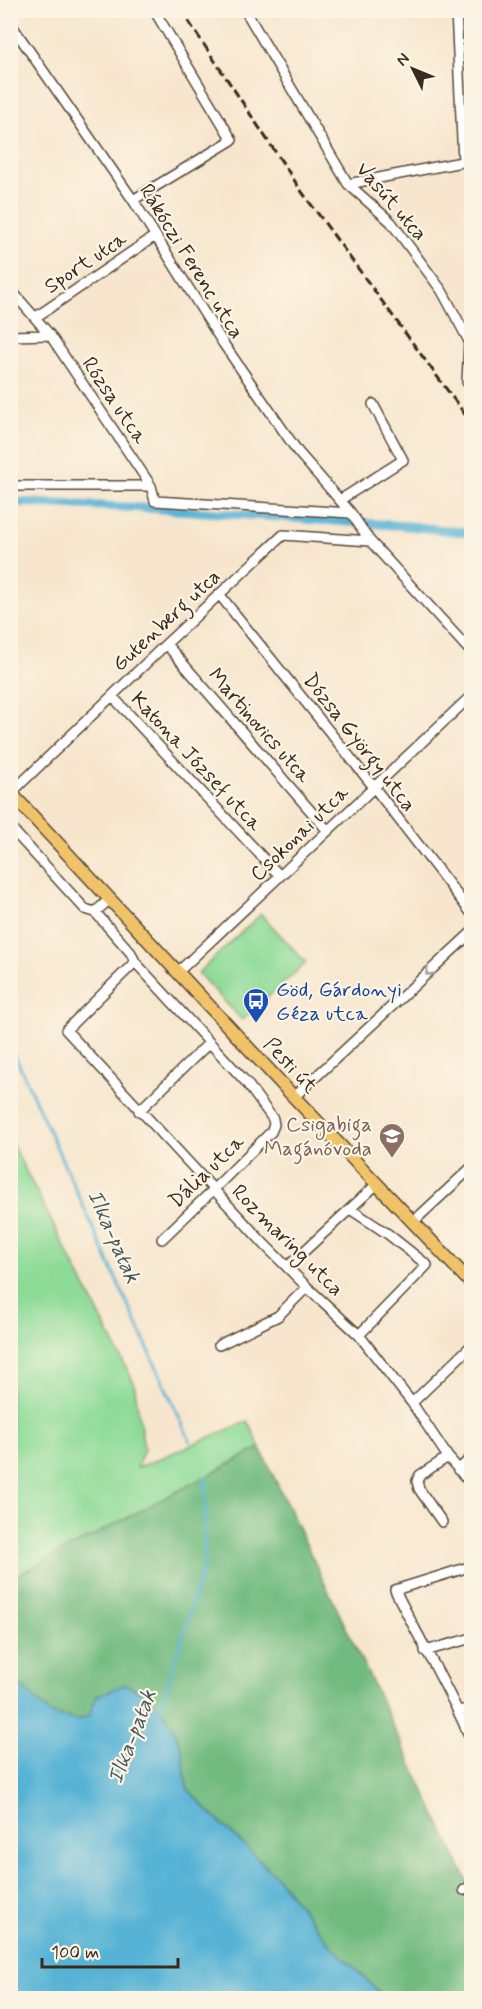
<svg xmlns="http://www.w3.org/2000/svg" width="482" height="2009" font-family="Mynerve,sans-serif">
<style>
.green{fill:#8edb98;stroke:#64825b;stroke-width:1.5}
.forest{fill:#72bb80;stroke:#56724f;stroke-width:1.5}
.water{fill:#57b3d5;stroke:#496e7a;stroke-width:1.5}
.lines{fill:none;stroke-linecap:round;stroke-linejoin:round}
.stream{stroke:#57b3d5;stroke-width:3}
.canal{stroke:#57b3d5;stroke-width:9}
.minor-casing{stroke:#574638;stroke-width:12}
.major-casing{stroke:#574638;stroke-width:15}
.minor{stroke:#fff;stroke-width:9}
.major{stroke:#f1c369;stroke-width:12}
.rail{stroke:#3b2a1e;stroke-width:3;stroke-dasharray:9 4.5;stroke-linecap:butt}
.oneway{stroke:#a79f9a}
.labels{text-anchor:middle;stroke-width:4.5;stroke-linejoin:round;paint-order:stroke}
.street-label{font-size:21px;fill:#3b2a1e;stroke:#fcf5e5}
.transit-label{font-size:21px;fill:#164399;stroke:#fcf5e5;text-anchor:start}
.education-label{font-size:21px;fill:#785e54;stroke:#fcf5e5;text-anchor:end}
.water-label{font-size:22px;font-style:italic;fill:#455a5e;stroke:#fcf5e5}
</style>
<rect width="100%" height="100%" fill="#fcf5e5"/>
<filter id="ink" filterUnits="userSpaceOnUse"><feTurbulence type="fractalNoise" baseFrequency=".0167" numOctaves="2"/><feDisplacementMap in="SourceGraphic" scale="12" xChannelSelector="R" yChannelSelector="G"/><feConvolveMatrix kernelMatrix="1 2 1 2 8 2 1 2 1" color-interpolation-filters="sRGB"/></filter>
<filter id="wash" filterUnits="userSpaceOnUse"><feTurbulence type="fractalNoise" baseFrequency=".008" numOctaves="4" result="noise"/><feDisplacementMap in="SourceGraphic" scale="24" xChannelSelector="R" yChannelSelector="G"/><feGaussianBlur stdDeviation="1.35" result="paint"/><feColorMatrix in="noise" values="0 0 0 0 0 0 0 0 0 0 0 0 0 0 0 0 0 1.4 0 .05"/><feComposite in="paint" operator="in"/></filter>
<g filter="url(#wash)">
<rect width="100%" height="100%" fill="#f7e6cd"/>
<path class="green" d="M261,914l45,49 -64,57 -44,-47z
M10,1140l124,243 10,66 -7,19 111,-47 12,27 -249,131z"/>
<path class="forest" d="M260,1448l211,441v109h-79l-11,-4 -50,-49 -57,-71 -67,-64 -20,-22 -5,-39 -86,-53 -7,20 -11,4 -27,-6 -40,-37 -1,-98z"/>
<path class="water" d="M11,1677l40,37 27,6 11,-4 7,-20 30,-12 23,13 12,12 11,16 10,24 5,39 20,22 67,64 57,71 50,49 11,4h-381z"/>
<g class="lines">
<path class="stream" d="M10,1045l180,396
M160,1711l44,-147 2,-88"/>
<path class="canal" d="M10,502l137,6 261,18 64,7"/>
</g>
</g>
<g filter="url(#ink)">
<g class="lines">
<g class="minor-casing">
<path id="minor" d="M245,10l103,174 43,38 51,69 27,50 -2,41 5,6
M456,10l7,151
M10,23l123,177 90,143 75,109 53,61 19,28 102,112
M348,184l124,-24
M133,200l99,-60 -78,-130
M10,289l40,46 101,151 4,15 196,12
M36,317l119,-81
M10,336l40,-1
M10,486h141
M340,500l63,-40 -30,-56
M219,594l154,192 99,128
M166,644l162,187
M112,696l168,180
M11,793l155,-149 117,-109 87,6
M10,827l75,82 10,3 15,-13
M95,912l36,41 4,9 111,120 27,37 1,6 -3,7 -58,58 -51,49
M135,962l-69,68 199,215 42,42 52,48 53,68 36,54 24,28
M178,972l294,-277
M294,1097l178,-165
M139,1111l70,-68
M350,1209l38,25 39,31 -68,70
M413,1222l59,-55
M287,1267l90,-83
M219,1345l59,-29 29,-29
M412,1403l60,-58
M458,1470l14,-13
M442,1522l-23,-33 -2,-8 3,-6 28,-18
M472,1566l-77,24c25,51 55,100 77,152
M425,1651l47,-13
M459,1711l13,-3
M464,1890l8,-5"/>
</g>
<g class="major-casing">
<path id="major" d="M10,792l284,305 178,187"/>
</g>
<use href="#minor" class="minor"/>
<use href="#major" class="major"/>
<path class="rail" d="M181,10l121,182 170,232"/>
</g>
<defs><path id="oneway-chevron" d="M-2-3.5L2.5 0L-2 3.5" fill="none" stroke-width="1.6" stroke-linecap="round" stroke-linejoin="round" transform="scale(1.5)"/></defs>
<use class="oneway" href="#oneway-chevron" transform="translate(429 972) rotate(137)"/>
</g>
<defs>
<g id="bus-pin" transform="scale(1.35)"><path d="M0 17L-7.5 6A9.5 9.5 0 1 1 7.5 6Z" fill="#1a4fb4" stroke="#fcf5e5"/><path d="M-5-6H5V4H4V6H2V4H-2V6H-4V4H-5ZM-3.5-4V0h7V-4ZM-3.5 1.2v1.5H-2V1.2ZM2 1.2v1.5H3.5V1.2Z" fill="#fff"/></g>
<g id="school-pin" transform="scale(1.35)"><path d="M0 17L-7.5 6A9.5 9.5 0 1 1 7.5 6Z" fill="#8d6e63" stroke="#fcf5e5"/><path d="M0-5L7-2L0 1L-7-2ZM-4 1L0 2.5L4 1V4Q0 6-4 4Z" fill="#fff"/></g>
</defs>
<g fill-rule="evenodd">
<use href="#bus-pin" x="256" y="1001"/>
<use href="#school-pin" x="392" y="1136"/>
</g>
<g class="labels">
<g class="street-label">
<text transform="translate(392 201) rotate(49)" y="7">Vasút utca</text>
<text transform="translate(192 261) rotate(58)" y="7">Rákóczi Ferenc utca</text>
<text transform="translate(85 262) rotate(-34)" y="7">Sport utca</text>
<text transform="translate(115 400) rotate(56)" y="7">Rózsa utca</text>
<text transform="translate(166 620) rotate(-43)" y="7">Gutenberg utca</text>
<text transform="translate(260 725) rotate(49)" y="7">Martinovics utca</text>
<text transform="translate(360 742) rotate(52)" y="7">Dózsa György utca</text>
<text transform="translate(197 761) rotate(47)" y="7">Katona József utca</text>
<text transform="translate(299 833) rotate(-44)" y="7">Csokonai utca</text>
<text transform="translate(291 1065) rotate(47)" y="7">Pesti út</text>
<text transform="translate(206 1171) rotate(-44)" y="7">Dália utca</text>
<text transform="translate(288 1240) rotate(45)" y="7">Rozmaring utca</text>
</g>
<g class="transit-label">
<text x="276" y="996">Göd, Gárdonyi<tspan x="276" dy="24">Géza utca</tspan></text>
</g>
<g class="education-label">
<text x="372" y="1131">Csigabiga<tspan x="372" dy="24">Magánóvoda</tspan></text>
</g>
<g class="water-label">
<text transform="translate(115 1236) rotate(66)" y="8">Ilka-patak</text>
<text transform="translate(131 1736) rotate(-69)" y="8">Ilka-patak</text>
</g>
</g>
<rect width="482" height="2009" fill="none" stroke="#fcf5e5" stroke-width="36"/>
<g transform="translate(413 69) rotate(313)" stroke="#fcf5e5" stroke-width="4.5" paint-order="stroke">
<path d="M0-4.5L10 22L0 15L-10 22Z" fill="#3b2a1e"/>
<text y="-9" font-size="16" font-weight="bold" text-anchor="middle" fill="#3b2a1e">N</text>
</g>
<path d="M42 1958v9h136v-9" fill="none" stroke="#3b2a1e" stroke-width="3"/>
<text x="51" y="1958" font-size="18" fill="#3b2a1e" stroke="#fcf5e5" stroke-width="4.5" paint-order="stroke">100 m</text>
</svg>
